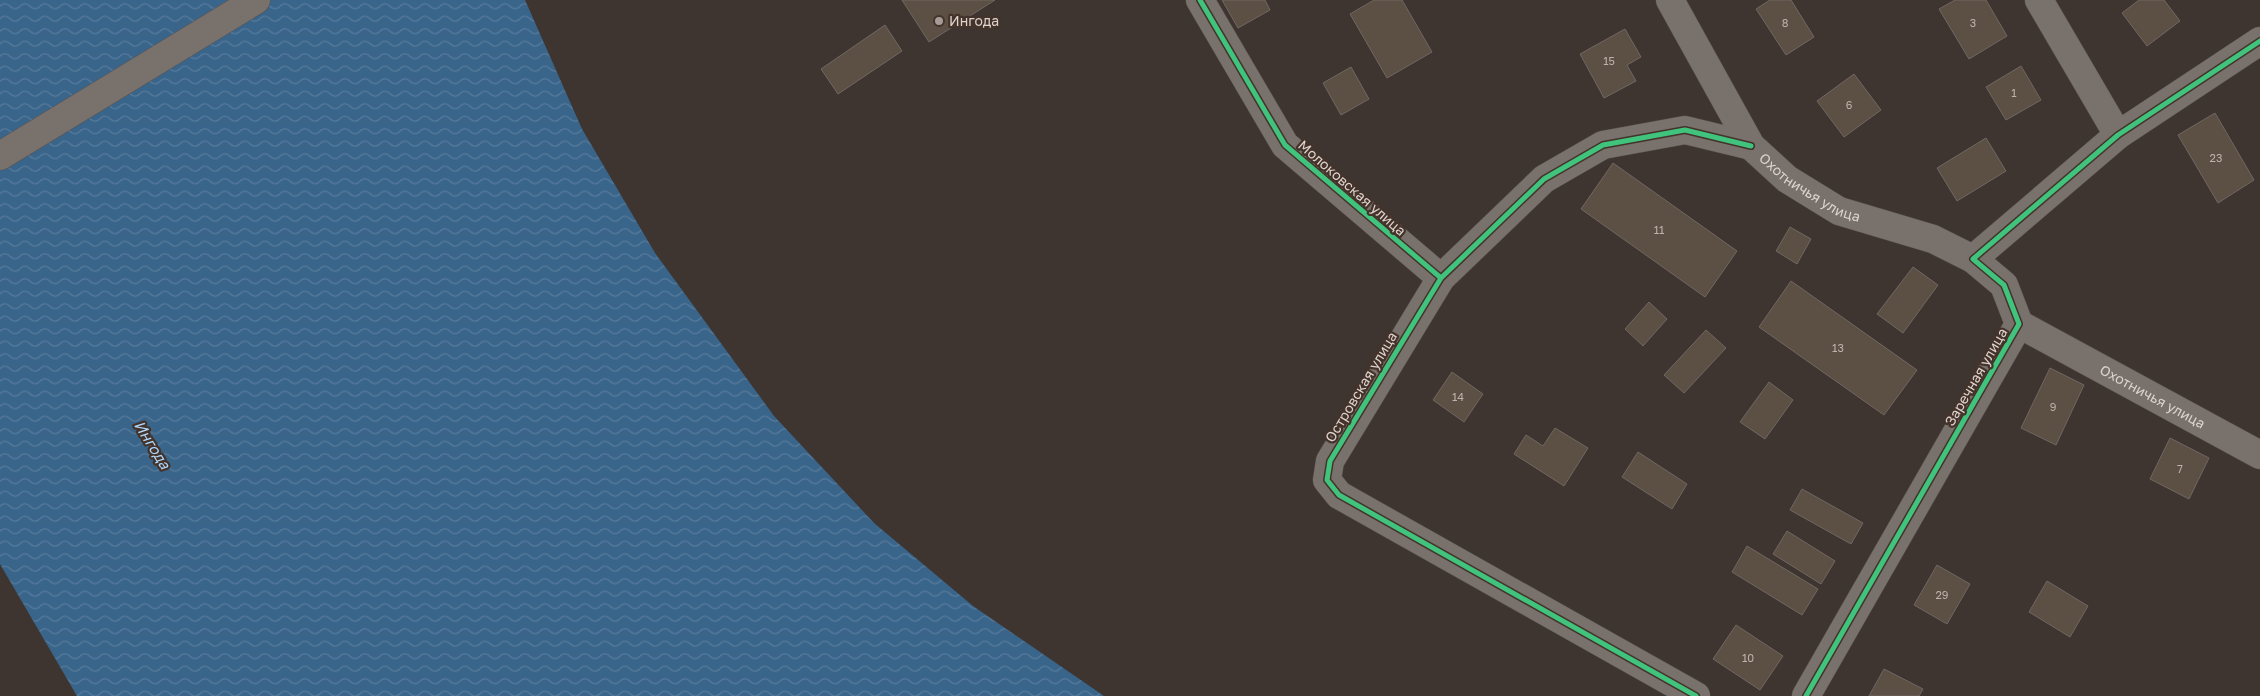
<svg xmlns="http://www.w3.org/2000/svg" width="2260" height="696" font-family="'Golos Text',sans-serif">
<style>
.water{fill:url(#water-waves)}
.building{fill:#5c4f44;stroke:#706863}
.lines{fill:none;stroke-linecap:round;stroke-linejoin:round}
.minor-casing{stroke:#59514d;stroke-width:29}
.tertiary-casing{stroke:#59514d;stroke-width:29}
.minor{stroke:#78716c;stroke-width:28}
.tertiary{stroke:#78716c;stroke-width:28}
.cycleway-casing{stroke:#44332a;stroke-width:8}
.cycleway{stroke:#40c37c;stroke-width:5}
.poi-dot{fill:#a69c97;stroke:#44332a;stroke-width:2}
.labels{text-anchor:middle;stroke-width:4.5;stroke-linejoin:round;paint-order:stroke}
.number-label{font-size:11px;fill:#beb2ac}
.poi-label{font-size:14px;fill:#ded3ce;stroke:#44332a;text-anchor:start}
.street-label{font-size:14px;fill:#ded3ce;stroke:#44332a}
.water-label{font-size:15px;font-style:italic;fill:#afd8fe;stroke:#44332a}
</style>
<defs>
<pattern id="water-waves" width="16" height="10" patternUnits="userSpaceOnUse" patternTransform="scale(1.25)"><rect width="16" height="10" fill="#3a658b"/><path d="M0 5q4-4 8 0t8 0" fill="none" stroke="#567a9a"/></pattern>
</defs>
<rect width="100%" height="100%" fill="#3e3530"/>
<path class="water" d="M0,0h525l57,129 73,124 119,163 100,107 99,83 131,90h-1027l-77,-132z"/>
<path class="building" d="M902,0h93l-66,42z
M1222,0h43l5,10 -32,18z
M1374,0h28l30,52 -45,26 -37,-64z
M1770,0h21l23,37 -28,18 -30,-46z
M1955,0h31l21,36 -38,23 -30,-50z
M2139,0h25l16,21 -33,25 -25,-33z
M885,25l17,26 -64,43 -17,-25z
M1625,29l16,28 -14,8 9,16 -32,17 -24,-44z
M2021,66l20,34 -35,20 -20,-33z
M1351,67l18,32 -28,16 -18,-32z
M1854,74l27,36 -37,27 -27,-36z
M2215,113l39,67 -36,23 -40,-68z
M1986,138l20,33 -49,30 -20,-33z
M1613,163l124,88 -32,46 -124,-88z
M1790,227l21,12 -14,25 -21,-13z
M1913,267l25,18 -35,48 -26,-19z
M1791,281l126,89 -33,45 -125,-88z
M1649,302l18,17 -24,27 -18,-17z
M1706,330l20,18 -42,45 -20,-18z
M2050,368l34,17 -28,60 -35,-17z
M1452,372l31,22 -19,28 -31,-22z
M1769,382l24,18 -28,39 -25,-17z
M1555,428l33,20 -24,38 -50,-32 12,-19 17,11z
M2170,438l39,20 -20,41 -39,-20z
M1638,452l49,32 -15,25 -50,-32z
M1802,489l61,34 -12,21 -61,-34z
M1787,531l48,30 -14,23 -48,-30z
M1747,546l71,43 -16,26 -70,-43z
M1937,565l33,19 -23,40 -33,-19z
M2047,581l41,25 -18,31 -41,-25z
M1736,625l47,31 -23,34 -47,-31z
M1884,669l39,20 -4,7h-50z"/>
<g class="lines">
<g class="minor-casing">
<g id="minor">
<path d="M1200,0l85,145 156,133"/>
<path id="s1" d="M1670,0l81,146 36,33 52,32 94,28 40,20"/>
<path d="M2039,0l79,135"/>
<path id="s2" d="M2019,324l241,131"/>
<path d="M1696,696l-357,-201 -12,-15 3,-19 111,-183 103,-99 59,-34 82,-15 66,16"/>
<path d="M1806,696l213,-372 -15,-39 -31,-26 145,-124 142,-94"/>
</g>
</g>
<g class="tertiary-casing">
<path id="tertiary" d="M0,156l256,-156"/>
</g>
<use href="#minor" class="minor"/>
<use href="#tertiary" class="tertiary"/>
<g class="cycleway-casing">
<path id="cycleway" d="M1200,0l85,145 156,133
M1696,696l-357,-201 -12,-15 3,-19 111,-183 103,-99 59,-34 82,-15 66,16
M1806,696l213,-372 -15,-39 -31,-26 145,-124 142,-94"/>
</g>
<use href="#cycleway" class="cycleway"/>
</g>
<circle class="poi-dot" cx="939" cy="21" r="5"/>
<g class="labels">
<g class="number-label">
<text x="1785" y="27">8</text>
<text x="1973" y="27">3</text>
<text x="1609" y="65">15</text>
<text x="2014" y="97">1</text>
<text x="1849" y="109">6</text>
<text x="2216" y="162">23</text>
<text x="1659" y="234">11</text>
<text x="1838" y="352">13</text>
<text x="1458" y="401">14</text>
<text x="2053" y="411">9</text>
<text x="2180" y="473">7</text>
<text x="1942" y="599">29</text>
<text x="1748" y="662">10</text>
</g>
<g class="poi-label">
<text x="949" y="26">Ингода</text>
</g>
<g class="street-label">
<text dy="5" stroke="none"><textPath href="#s1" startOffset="240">Охотничья улица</textPath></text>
<text transform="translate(1352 188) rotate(41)" y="5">Молоковская улица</text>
<text transform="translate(1976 377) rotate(-60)" y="5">Заречная улица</text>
<text transform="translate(1361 387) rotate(-59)" y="5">Островская улица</text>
<text dy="5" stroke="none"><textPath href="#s2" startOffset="152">Охотничья улица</textPath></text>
</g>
<g class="water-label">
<text transform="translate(152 445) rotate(58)" y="5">Ингода</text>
</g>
</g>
</svg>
